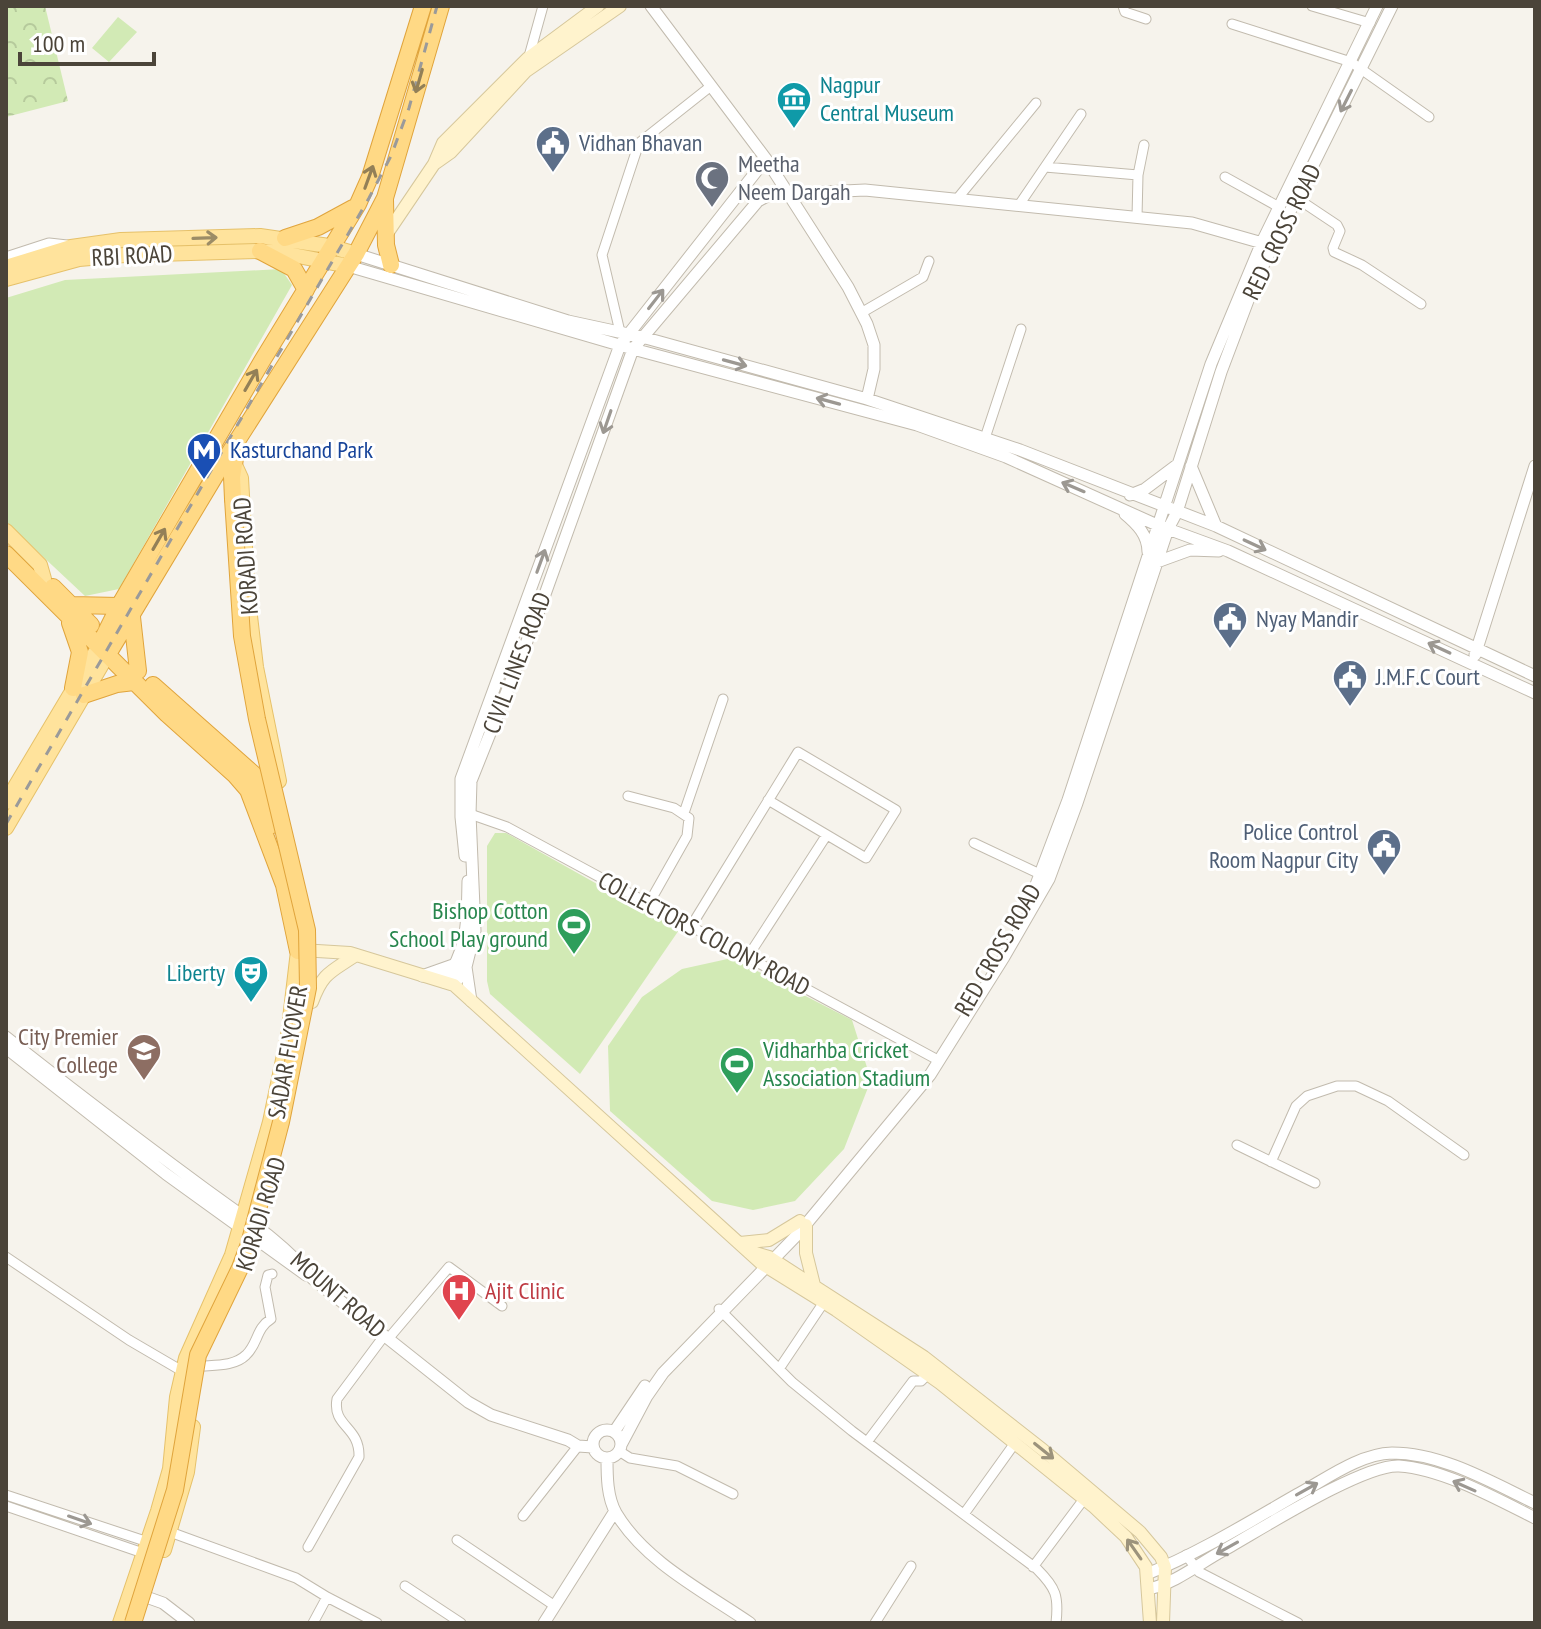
<svg xmlns="http://www.w3.org/2000/svg" width="1541" height="1629" font-family="'PT Sans Narrow',sans-serif">
<style>
.green{fill:#d2eab5}
.forest{fill:url(#forest-crowns)}
.lines{fill:none;stroke-linecap:round;stroke-linejoin:round}
.minor-casing{stroke:#c2bbae;stroke-width:11}
.tertiary-casing{stroke:#c2bbae;stroke-width:13}
.secondary-casing{stroke:#d6c79b;stroke-width:14}
.primary-casing{stroke:#e6c16a;stroke-width:16}
.trunk-casing{stroke:#e0a43c;stroke-width:18}
.minor{stroke:#fff;stroke-width:9}
.tertiary{stroke:#fff;stroke-width:11}
.secondary{stroke:#fff3cd;stroke-width:12}
.primary{stroke:#ffe39c;stroke-width:14}
.trunk{stroke:#ffd985;stroke-width:16}
.rail{stroke:#9a9a9a;stroke-width:3;stroke-dasharray:10 10;stroke-linecap:butt}
.trunk-bridge-casing{stroke:#e0a43c;stroke-width:18;stroke-linecap:butt}
.trunk-bridge{stroke:#ffd985;stroke-width:16}
.oneway{stroke:#938057}
.oneway2{stroke:#9c9892}
.oneway3{stroke:#9c8c66}
.oneway4{stroke:#9c937c}
.labels{text-anchor:middle;stroke-width:6;stroke-linejoin:round;paint-order:stroke}
.culture-label{font-size:24px;fill:#0d838f;stroke:#fff;text-anchor:start}
.service-label{font-size:24px;fill:#4e5e75;stroke:#fff;text-anchor:start}
.worship-label{font-size:24px;fill:#5b616d;stroke:#fff;text-anchor:start}
.street-label{font-size:24px;fill:#4b4439;stroke:#fff}
.transit-label{font-size:24px;fill:#164399;stroke:#fff;text-anchor:start}
.leisure-label{font-size:24px;fill:#27864d;stroke:#fff;text-anchor:end}
.education-label{font-size:24px;fill:#785e54;stroke:#fff;text-anchor:end}
.health-label{font-size:24px;fill:#be3a42;stroke:#fff;text-anchor:start}
</style>
<defs>
<pattern id="forest-crowns" width="20" height="18" patternUnits="userSpaceOnUse" patternTransform="scale(2)"><rect width="20" height="18" fill="#d2eab5"/><path d="M2 6a3 3 0 1 1 6 0M12 15a3 3 0 1 1 6 0" fill="none" stroke="#b6ca9c"/></pattern>
</defs>
<rect width="100%" height="100%" fill="#f6f3ec"/>
<path class="green" d="M118,17l19,15 -28,30 -17,-14z
M281,269l11,16 -173,304 -34,7 -79,-74v-224l59,-18z
M495,833h11l173,97 -99,144 -90,-80 -3,-13v-135z
M732,958l120,62 19,60 -27,69 -49,52 -42,9 -41,-9 -102,-90 -2,-65 34,-49 40,-28z"/>
<path class="forest" d="M6,6h39l23,95 -62,16z"/>
<g class="lines">
<g class="minor-casing">
<path id="minor" d="M1123,6l2,6 21,7
M1312,6l58,17
M1232,24l119,38 78,55
M528,60l15,-54
M1045,167l93,8
M1225,177l54,30
M1292,195l45,30 3,6 -7,17 1,4 28,13 59,39
M957,199l79,-96
M1019,205l62,-91
M1137,217l1,-42 6,-30
M861,313l62,-36 6,-16
M620,332l-18,-77 37,-112 72,-57
M985,438l36,-109
M628,796l46,12 15,10 -2,18 -39,69
M684,813l39,-114
M470,814l37,13 429,232
M974,843l68,32
M690,928l108,-176 98,58 -30,48 -98,-58
M747,958l79,-122
M1237,1145l78,38
M1271,1162l25,-56 11,-10 30,-10h19l32,15 76,54
M6,1257l123,83 53,31
M719,1309l73,73 60,49 185,138c19,19 22,27 19,54
M388,1339l61,-72 53,39
M202,1366c14,-1 33,0 44,-11 12,-11 10,-27 25,-36l-6,-32 3,-12 4,-1
M779,1369l45,-67
M867,1442l46,-61h8l7,-7
M619,1451l11,7 47,8 56,28
M6,1495l145,48
M6,1506l140,48
M964,1514l51,-71
M523,1516l55,-70
M170,1532l126,46 31,19 -14,26
M457,1540l98,66
M308,1547l51,-90c1,-31 -27,-30 -22,-58l47,-63
M1186,1555l13,17 99,51
M1033,1567l51,-68
M405,1586l56,37
M327,1597l50,26
M875,1623l36,-57"/>
</g>
<g class="tertiary-casing">
<path id="tertiary" d="M651,6l115,153 82,128 19,37 7,21v24l-7,30
M356,254l212,67 74,16 225,62 153,51 196,76 319,150
M6,258l43,-14 18,2
M348,266l285,83 284,76 89,32 151,68 71,26 307,142
M1191,466l25,60
M1130,495l15,-6 32,-24
M1125,514c12,10 23,21 23,38
M1157,562l33,-12 29,1
M1475,655l60,-189
M465,856l-4,-39v-38l159,-434 146,-186
M1034,890l34,-90 143,-436 51,-122 115,-236
M466,967l5,34
M422,976l34,-12
M444,982c25,-34 23,-61 24,-101
M454,985l12,-18 9,-36 -5,-117 1,-33 68,-170 94,-262 125,-148 13,-7 13,-2 19,1 62,-3 327,33 74,21
M6,1037c64,51 129,100 195,149 39,29 82,55 112,93l155,123 23,13 77,25 10,6 15,1
M6,1048l160,126 140,101
M593 1444a14 14 0 1 1 28 0a14 14 0 1 1-28 0Z
M614,1432l31,-46
M621,1445l26,-49 16,-23 134,-138 133,-160 74,-118 45,-78 28,-76 91,-274 9,-17 44,-140 34,-90 137,-276
M607,1458c0,18 0,39 9,55 29,49 89,79 134,110
M1147,1574c52,-21 102,-52 151,-80 28,-15 61,-40 94,-41 50,0 99,29 143,50
M1149,1589c29,-7 49,-25 75,-39 36,-20 139,-86 175,-84 44,3 96,32 136,52
M149,1598l14,5 26,20
M544,1623l71,-112"/>
</g>
<g class="secondary-casing">
<path id="secondary" d="M434,164l17,-12 75,-81 94,-65
M386,235l48,-71 9,-21 85,-85 70,-52
M301,950l49,3 104,32 308,279 74,46 104,73 153,123 33,31 20,30 4,56
M312,1002c11,-30 19,-30 44,-47
M806,1225v28l8,32
M740,1243l29,-3 31,-19
M752,1252l17,5 155,100 119,93 97,82 21,25 4,10 -2,56"/>
</g>
<g class="primary-casing">
<path id="primary" d="M6,267l65,-20 50,-7 139,-4 69,10 27,8
M6,279l73,-20 46,-4 135,-4 23,2 65,13
M235,465l6,13 7,121 8,68 23,114
M6,531l34,34 4,14
M6,802l93,-156
M6,828l102,-174
M164,1550l23,-78 6,-45
M120,1623l38,-112 12,-42 7,-72 9,-39 46,-103 38,-133 18,-86 10,-85"/>
</g>
<g class="trunk-casing">
<path id="trunk" d="M385,200l1,45 5,20
M285,238l33,-11 35,-19
M260,251l34,18 12,21
M233,499l-1,-22 5,-31
M6,554l161,160 68,61 13,15 36,95 14,66
M53,587l38,38
M72,605l47,1
M132,617l6,54
M70,623l10,29 -7,36
M99,646l20,-40 143,-245 96,-157 12,-27 53,-171
M108,654l113,-188 135,-212 29,-56 56,-192
M153,685l105,93 14,47
M84,695l33,-11 17,-2"/>
</g>
<use href="#minor" class="minor"/>
<use href="#tertiary" class="tertiary"/>
<use href="#secondary" class="secondary"/>
<use href="#primary" class="primary"/>
<use href="#trunk" class="trunk"/>
<path class="rail" d="M6,824l363,-626 22,-42 18,-48 28,-102"/>
<g class="trunk-bridge-casing">
<path id="trunk-bridge" d="M133,1623l42,-133 23,-135 42,-87 9,-24 32,-122 27,-134 -1,-58 -50,-211 -15,-83 -9,-137"/>
</g>
<use href="#trunk-bridge" class="trunk-bridge"/>
</g>
<defs><path id="oneway-shaft" d="M-6 0H5M1.5-3L5.5 0L1.5 3" fill="none" stroke-width="1.6" stroke-linecap="round" stroke-linejoin="round" transform="scale(2)"/></defs>
<g class="oneway">
<use href="#oneway-shaft" transform="translate(419 81) rotate(106)"/>
<use href="#oneway-shaft" transform="translate(369 177) rotate(-70)"/>
<use href="#oneway-shaft" transform="translate(251 380) rotate(-60)"/>
<use href="#oneway-shaft" transform="translate(159 539) rotate(-60)"/>
</g>
<g class="oneway2">
<use href="#oneway-shaft" transform="translate(1346 101) rotate(117)"/>
<use href="#oneway-shaft" transform="translate(656 299) rotate(-52)"/>
<use href="#oneway-shaft" transform="translate(735 363) rotate(15)"/>
<use href="#oneway-shaft" transform="translate(828 401) rotate(-165)"/>
<use href="#oneway-shaft" transform="translate(607 422) rotate(109)"/>
<use href="#oneway-shaft" transform="translate(1073 487) rotate(-157)"/>
<use href="#oneway-shaft" transform="translate(1255 545) rotate(25)"/>
<use href="#oneway-shaft" transform="translate(541 561) rotate(-70)"/>
<use href="#oneway-shaft" transform="translate(1439 648) rotate(-155)"/>
<use href="#oneway-shaft" transform="translate(1464 1486) rotate(-156)"/>
<use href="#oneway-shaft" transform="translate(1307 1489) rotate(-29)"/>
<use href="#oneway-shaft" transform="translate(80 1520) rotate(19)"/>
<use href="#oneway-shaft" transform="translate(1227 1548) rotate(151)"/>
</g>
<use class="oneway3" href="#oneway-shaft" transform="translate(205 238) rotate(-2)"/>
<g class="oneway4">
<use href="#oneway-shaft" transform="translate(1044 1451) rotate(39)"/>
<use href="#oneway-shaft" transform="translate(1134 1549) rotate(-125)"/>
</g>
<defs>
<g id="museum-pin" transform="scale(1.8)"><path d="M0 17L-7.5 6A9.5 9.5 0 1 1 7.5 6Z" fill="#0f9aa8" stroke="#fff"/><path d="M0-6L6-3V-2H-6V-3ZM-5-1h2V3h-2ZM-1-1h2V3h-2ZM3-1h2V3H3ZM-6 4H6V6H-6Z" fill="#fff"/></g>
<g id="civic-pin" transform="scale(1.8)"><path d="M0 17L-7.5 6A9.5 9.5 0 1 1 7.5 6Z" fill="#5c6f8a" stroke="#fff"/><path d="M-.6-6.5H3V-4.5H.6V-3L4-1V1h2V6H-6V1h2V-1L-.6-3ZM-1.2 2.5V6h2.4V2.5Z" fill="#fff"/></g>
<g id="mosque-pin" transform="scale(1.8)"><path d="M0 17L-7.5 6A9.5 9.5 0 1 1 7.5 6Z" fill="#6b7280" stroke="#fff"/><path d="M3.5-4.9A6 6 0 1 0 3.5 4.9A5 5 0 1 1 3.5-4.9Z" fill="#fff"/></g>
<g id="metro-pin" transform="scale(1.8)"><path d="M0 17L-7.5 6A9.5 9.5 0 1 1 7.5 6Z" fill="#1a4fb4" stroke="#fff"/><path d="M-5.5 5V-5H-3L0 0L3-5H5.5V5H3V-.5L0 4L-3-.5V5Z" fill="#fff"/></g>
<g id="stadium-pin" transform="scale(1.8)"><path d="M0 17L-7.5 6A9.5 9.5 0 1 1 7.5 6Z" fill="#2e9e5b" stroke="#fff"/><path d="M0-5a6.5 5 0 1 0 0 10a6.5 5 0 1 0 0-10ZM-3.5-1.8h7v3.6h-7Z" fill="#fff"/></g>
<g id="theatre-pin" transform="scale(1.8)"><path d="M0 17L-7.5 6A9.5 9.5 0 1 1 7.5 6Z" fill="#0f9aa8" stroke="#fff"/><path d="M-5-5.5Q0-4 5-5.5V0Q5 5 0 6Q-5 5-5 0ZM-3.3-2.5H-1v1.5H-3.3ZM1-2.5H3.3v1.5H1ZM-2.8 1Q0 5.5 2.8 1Z" fill="#fff"/></g>
<g id="university-pin" transform="scale(1.8)"><path d="M0 17L-7.5 6A9.5 9.5 0 1 1 7.5 6Z" fill="#8d6e63" stroke="#fff"/><path d="M0-5L7-2L0 1L-7-2ZM-4 1L0 2.5L4 1V4Q0 6-4 4Z" fill="#fff"/></g>
<g id="hospital-pin" transform="scale(1.8)"><path d="M0 17L-7.5 6A9.5 9.5 0 1 1 7.5 6Z" fill="#e0444e" stroke="#fff"/><path d="M-5-5h3v3.5h4V-5h3V5h-3V1.5h-4V5h-3Z" fill="#fff"/></g>
</defs>
<g fill-rule="evenodd">
<use href="#museum-pin" x="794" y="99"/>
<use href="#civic-pin" x="553" y="143"/>
<use href="#mosque-pin" x="712" y="178"/>
<use href="#metro-pin" x="204" y="450"/>
<use href="#civic-pin" x="1230" y="619"/>
<use href="#civic-pin" x="1350" y="677"/>
<use href="#civic-pin" x="1384" y="846"/>
<use href="#stadium-pin" x="574" y="925"/>
<use href="#theatre-pin" x="251" y="973"/>
<use href="#university-pin" x="144" y="1051"/>
<use href="#stadium-pin" x="737" y="1064"/>
<use href="#hospital-pin" x="459" y="1291"/>
</g>
<g class="labels">
<g class="culture-label">
<text x="820" y="93">Nagpur<tspan x="820" dy="28">Central Museum</tspan></text>
<text x="225" y="981" text-anchor="end">Liberty</text>
</g>
<g class="service-label">
<text x="579" y="151">Vidhan Bhavan</text>
<text x="1256" y="627">Nyay Mandir</text>
<text x="1376" y="685">J.M.F.C Court</text>
<text x="1358" y="840" text-anchor="end">Police Control<tspan x="1358" dy="28">Room Nagpur City</tspan></text>
</g>
<g class="worship-label">
<text x="738" y="172">Meetha<tspan x="738" dy="28">Neem Dargah</tspan></text>
</g>
<g class="street-label">
<text transform="translate(1282 232) rotate(-64)" y="8">RED CROSS ROAD</text>
<text transform="translate(132 256) rotate(-3)" y="8">RBI ROAD</text>
<text transform="translate(246 556) rotate(-94)" y="8">KORADI ROAD</text>
<text transform="translate(517 663) rotate(-69)" y="8">CIVIL LINES ROAD</text>
<text transform="translate(704 934) rotate(28)" y="8">COLLECTORS COLONY ROAD</text>
<text transform="translate(998 950) rotate(-60)" y="8">RED CROSS ROAD</text>
<text transform="translate(288 1052) rotate(-80)" y="8">SADAR FLYOVER</text>
<text transform="translate(261 1214) rotate(-73)" y="8">KORADI ROAD</text>
<text transform="translate(338 1295) rotate(41)" y="8">MOUNT ROAD</text>
</g>
<g class="transit-label">
<text x="230" y="458">Kasturchand Park</text>
</g>
<g class="leisure-label">
<text x="548" y="919">Bishop Cotton<tspan x="548" dy="28">School Play ground</tspan></text>
<text x="763" y="1058" text-anchor="start">Vidharhba Cricket<tspan x="763" dy="28">Association Stadium</tspan></text>
</g>
<g class="education-label">
<text x="118" y="1045">City Premier<tspan x="118" dy="28">College</tspan></text>
</g>
<g class="health-label">
<text x="485" y="1299">Ajit Clinic</text>
</g>
</g>
<rect width="1541" height="1629" fill="none" stroke="#4b4439" stroke-width="16"/>
<path d="M20 52v12h134v-12" fill="none" stroke="#4b4439" stroke-width="4"/>
<text x="32" y="52" font-size="24" fill="#4b4439" stroke="#ffffff" stroke-width="6" paint-order="stroke">100 m</text>
</svg>
